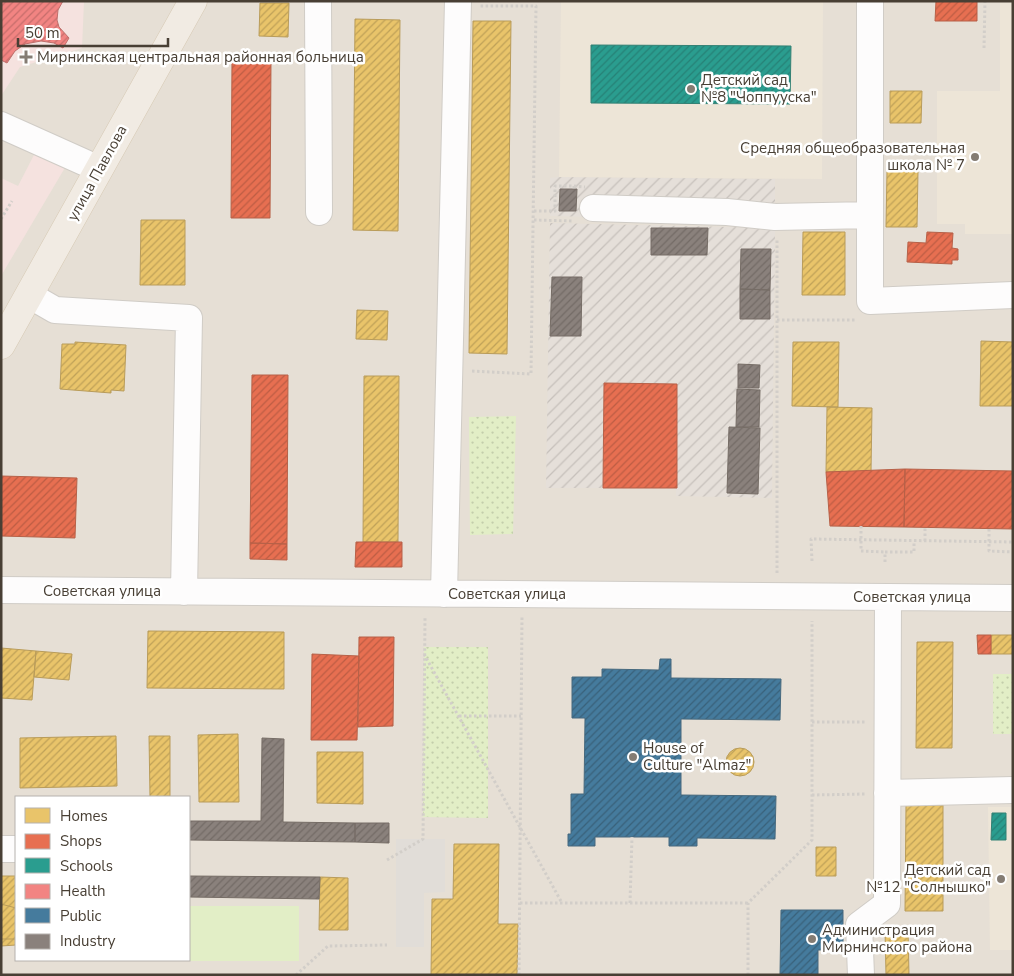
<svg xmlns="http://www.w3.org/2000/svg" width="1014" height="976" font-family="'Nunito Sans',sans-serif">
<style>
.residential{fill:#e6dfd5;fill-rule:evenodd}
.industrial{fill:url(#industrial-furrows)}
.education{fill:#ede5d7}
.medical{fill:#f5e2df}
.park{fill:url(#park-dots)}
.pitch{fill:#e2eec6}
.parking{fill:#e1ddd8}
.homes{fill:url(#homes-hatch);stroke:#b99c5a}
.shops{fill:url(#shops-hatch);stroke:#b76148}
.schools{fill:url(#schools-hatch);stroke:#338174}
.health{fill:url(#health-hatch);stroke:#bf6f6b}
.public{fill:url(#public-hatch);stroke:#46697e}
.industry{fill:url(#industry-hatch);stroke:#766d66}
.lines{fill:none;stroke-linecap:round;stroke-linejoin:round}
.minor-casing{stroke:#d0ccc6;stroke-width:28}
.major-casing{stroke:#d6c9b4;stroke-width:29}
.path{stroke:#d2cec9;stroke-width:3;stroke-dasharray:2.5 2.5;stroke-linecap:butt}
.minor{stroke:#fdfcfc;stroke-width:26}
.major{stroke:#f1ebe3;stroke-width:28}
.poi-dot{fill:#847c73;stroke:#fff;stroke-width:2}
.labels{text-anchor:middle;stroke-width:5;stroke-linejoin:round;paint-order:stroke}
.poi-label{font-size:15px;fill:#483f34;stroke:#fff;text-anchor:start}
.street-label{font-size:15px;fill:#483f34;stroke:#fff}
</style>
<defs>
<pattern id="industrial-furrows" width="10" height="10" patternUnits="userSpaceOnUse" patternTransform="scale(1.25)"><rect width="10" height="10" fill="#e5dfd9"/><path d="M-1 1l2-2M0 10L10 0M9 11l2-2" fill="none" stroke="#c6c0bb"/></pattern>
<pattern id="park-dots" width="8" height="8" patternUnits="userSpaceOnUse" patternTransform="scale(1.25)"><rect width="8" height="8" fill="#e2eec6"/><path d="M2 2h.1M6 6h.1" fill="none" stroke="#c3cdab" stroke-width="1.8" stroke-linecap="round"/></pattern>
<pattern id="homes-hatch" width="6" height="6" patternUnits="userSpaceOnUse" patternTransform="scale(1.25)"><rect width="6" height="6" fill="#e9c46a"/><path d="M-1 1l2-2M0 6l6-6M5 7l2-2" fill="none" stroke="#bfa158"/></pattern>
<pattern id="shops-hatch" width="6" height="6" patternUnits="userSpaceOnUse" patternTransform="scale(1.25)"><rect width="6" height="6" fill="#e76f51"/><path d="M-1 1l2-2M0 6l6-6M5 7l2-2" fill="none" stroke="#bd5d44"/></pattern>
<pattern id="schools-hatch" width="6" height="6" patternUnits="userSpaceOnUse" patternTransform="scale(1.25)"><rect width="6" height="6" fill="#2a9d8f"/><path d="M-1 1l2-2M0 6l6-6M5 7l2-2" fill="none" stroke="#268176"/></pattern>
<pattern id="health-hatch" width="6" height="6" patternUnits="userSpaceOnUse" patternTransform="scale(1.25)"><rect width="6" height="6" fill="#f28482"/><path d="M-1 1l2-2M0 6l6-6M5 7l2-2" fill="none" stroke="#c66d6b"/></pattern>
<pattern id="public-hatch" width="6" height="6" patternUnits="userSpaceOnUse" patternTransform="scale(1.25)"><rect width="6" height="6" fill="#457b9d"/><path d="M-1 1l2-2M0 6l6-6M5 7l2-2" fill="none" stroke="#39617a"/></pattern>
<pattern id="industry-hatch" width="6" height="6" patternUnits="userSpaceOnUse" patternTransform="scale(1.25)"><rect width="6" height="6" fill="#8a817c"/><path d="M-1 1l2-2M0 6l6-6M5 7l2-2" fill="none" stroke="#736b66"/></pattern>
</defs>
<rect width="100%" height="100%" fill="#f2eee8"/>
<path class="residential" d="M1,1h1012v974h-1012zM16,797h173v163h-173z"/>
<path class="industrial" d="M559,177l216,2v42l-225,-5v-38z
M550,223l225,5 -3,270 -96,-2v-8h-130z"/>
<path class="education" d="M561,1h262l-1,178 -263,-2z
M1000,1h13v233h-48v-10h-28v-133h63z
M988,807h25v143h-23z"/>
<path class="medical" d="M1,1h83l-2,47 -62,19 -19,29z
M36,151l30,15 -65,110v-98l17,8z"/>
<path class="park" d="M516,416l-3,118 -43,1 -1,-118z
M424,647h64v171l-65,-1z
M993,674h20v60h-20z"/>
<path class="pitch" d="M189,906h110v55h-117l7,-1z"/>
<path class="parking" d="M396,839h49v53l-21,1v54h-28z"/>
<path class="homes" d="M260,3h29l-1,34 -29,-1z
M355,19l45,1 -2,211 -45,-1z
M473,21h38l-4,333 -38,-1z
M890,91h32l-1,32h-31z
M887,171h31l-1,56h-31z
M141,220h44v65h-45z
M803,232h42v63h-43z
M357,310l31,1 -1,29 -31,-1z
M981,341l32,1v64h-33z
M75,342l51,3 -2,46 -13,-1v3l-51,-4 2,-45h13z
M793,342h46l-1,65 -46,-1z
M364,376h35l-1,166h-35z
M827,407l45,1 -1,64h-45z
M148,631l136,1v57l-137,-1z
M991,635h22v19h-22z
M917,642h36l-1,106h-36z
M1,648l35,3 -4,49 -31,-2z
M36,651l36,3 -3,26 -35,-3z
M238,734l1,68h-40l-1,-67z
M116,736l1,50 -97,2v-50z
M149,736h21v60l-20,1z
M726 762a14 14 0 1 1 28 0a14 14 0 1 1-28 0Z
M317,752h46v52l-46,-1z
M906,805h37v106h-38z
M454,844h45l-1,80h20l-1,51h-86l1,-76h21z
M816,847h20v29h-20z
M1,876h15v63h-15z
M320,877l28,1v52h-29z
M1,904l15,4v37l-15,1z
M908,929l1,46h-23l-1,-45z"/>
<path class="shops" d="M936,1h41v20h-42z
M232,58h39l-1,160h-39z
M927,232l26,1 -1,15 6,1v11h-6v4l-45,-2 1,-20 18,1z
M252,375h36l-1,169 -37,-1z
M604,383l73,1v104h-74z
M905,469l-1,58 -74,-1 -4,-54z
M905,469l108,2v58l-109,-2z
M1,476l76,2 -2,60 -74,-2z
M356,542h46v25h-47z
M250,543l37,1v16l-37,-1z
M977,635h14v19h-13z
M359,637h35l-1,89 -35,1z
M312,654l47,2 -2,84h-46z"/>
<path class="schools" d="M591,45l200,1 -1,58 -199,-1z
M992,813h14v27h-15z"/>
<path class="health" d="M1,1h62l-5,9 -1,10 2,7 10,11 -6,10 -9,-5 -13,-2 -16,3 -10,7 -8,12 -6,-3z"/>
<path class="public" d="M660,659h11v19l110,1 -1,41 -99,-1v76l95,1 -1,43 -78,-1v8h-28v-9h-74v9h-27v-12h3v-40h13l1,-76h-13v-41h30v-8l57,1z
M781,910h62v40h-25v25h-38z"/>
<path class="industry" d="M560,189h17l-1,22h-17z
M651,228h57l-1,27h-56z
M741,249h30l-1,41 -30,-1z
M552,277h30l-1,59h-31z
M740,289l30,1v29h-30z
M738,364l22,1 -1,23h-21z
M737,389l23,1 -1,37h-23z
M729,427l31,1 -2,66 -31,-1z
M262,738l22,1 -1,83 72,1v19l-166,-2v-19h72z
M355,823h34v20l-34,-1z
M189,876l131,1 -1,22 -130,-2z"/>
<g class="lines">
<g class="minor-casing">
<path id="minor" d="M318,1l1,211
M870,1v300l143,-6
M1,125l98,44
M593,208l134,4 48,5 95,-2
M29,295l26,15 134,8 -5,274
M1,590l1012,8
M444,594l14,-593
M887,793l126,-3
M1,849h15
M861,975l-2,-50 28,-21 1,-307"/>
</g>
<g class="major-casing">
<path id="major" d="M1,345l192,-344"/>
</g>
<path class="path" d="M984,48l1,-47
M574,186l11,1
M534,211h21v-25h19v3
M1,219l11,-18
M534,220l40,1
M777,320h80
M472,371l59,3 5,-368h-56
M861,526v25l24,1
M989,529v22l24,1
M925,541v-13
M812,561l-1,-22 202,3
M885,562v-10h29v-11
M777,573v-333
M424,654l138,249
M459,716h62
M812,722h54
M812,795l54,-1
M387,860l36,-21 2,-221
M520,903h228
M630,903l2,-66
M296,975l32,-29 59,-1
M519,975l3,-360
M748,975v-72l64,-63v-219"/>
<use href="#minor" class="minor"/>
<use href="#major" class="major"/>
</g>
<g class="poi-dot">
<path d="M23.5 49.5h5v5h5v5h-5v5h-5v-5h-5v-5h5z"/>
<circle cx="691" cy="89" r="5"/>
<circle cx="975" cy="157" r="5"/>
<circle cx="633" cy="757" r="5"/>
<circle cx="1001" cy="879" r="5"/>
<circle cx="812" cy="939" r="5"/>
</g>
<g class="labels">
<g class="poi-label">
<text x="37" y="62">Мирнинская центральная районная больница</text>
<text x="701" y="85">Детский сад<tspan x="701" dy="17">№8 "Чоппууска"</tspan></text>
<text x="965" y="153" text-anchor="end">Cредняя общеобразовательная<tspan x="965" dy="17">школа № 7</tspan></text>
<text x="643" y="753">House of<tspan x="643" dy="17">Culture "Almaz"</tspan></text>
<text x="991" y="875" text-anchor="end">Детский сад<tspan x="991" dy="17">№12 "Солнышко"</tspan></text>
<text x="822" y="935">Администрация<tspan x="822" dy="17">Мирнинского района</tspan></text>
</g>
<g class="street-label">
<text transform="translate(97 173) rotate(-61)" y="5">улица Павлова</text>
<text x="102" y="596">Советская улица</text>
<text x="507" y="599">Советская улица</text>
<text x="912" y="602">Советская улица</text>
</g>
</g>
<rect width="1014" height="976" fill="none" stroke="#483f34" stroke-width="5"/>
<rect x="15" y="796" width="175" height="165" fill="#ffffff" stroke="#b6b2ae"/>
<rect x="25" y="808" width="25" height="15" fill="#e9c46a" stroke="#b6b2ae"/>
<text x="60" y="821" font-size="15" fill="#483f34">Homes</text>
<rect x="25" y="834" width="25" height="15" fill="#e76f51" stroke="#b6b2ae"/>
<text x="60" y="846" font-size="15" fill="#483f34">Shops</text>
<rect x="25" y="858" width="25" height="15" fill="#2a9d8f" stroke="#b6b2ae"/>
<text x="60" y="871" font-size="15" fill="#483f34">Schools</text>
<rect x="25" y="884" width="25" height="15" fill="#f28482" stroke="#b6b2ae"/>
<text x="60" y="896" font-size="15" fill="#483f34">Health</text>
<rect x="25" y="908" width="25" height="15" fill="#457b9d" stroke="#b6b2ae"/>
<text x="60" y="921" font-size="15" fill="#483f34">Public</text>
<rect x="25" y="934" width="25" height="15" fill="#8a817c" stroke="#b6b2ae"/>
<text x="60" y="946" font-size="15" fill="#483f34">Industry</text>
<path d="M18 38v8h150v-8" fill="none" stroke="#483f34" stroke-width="2.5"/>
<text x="25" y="38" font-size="15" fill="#483f34" stroke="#ffffff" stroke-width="4" paint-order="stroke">50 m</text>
</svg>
